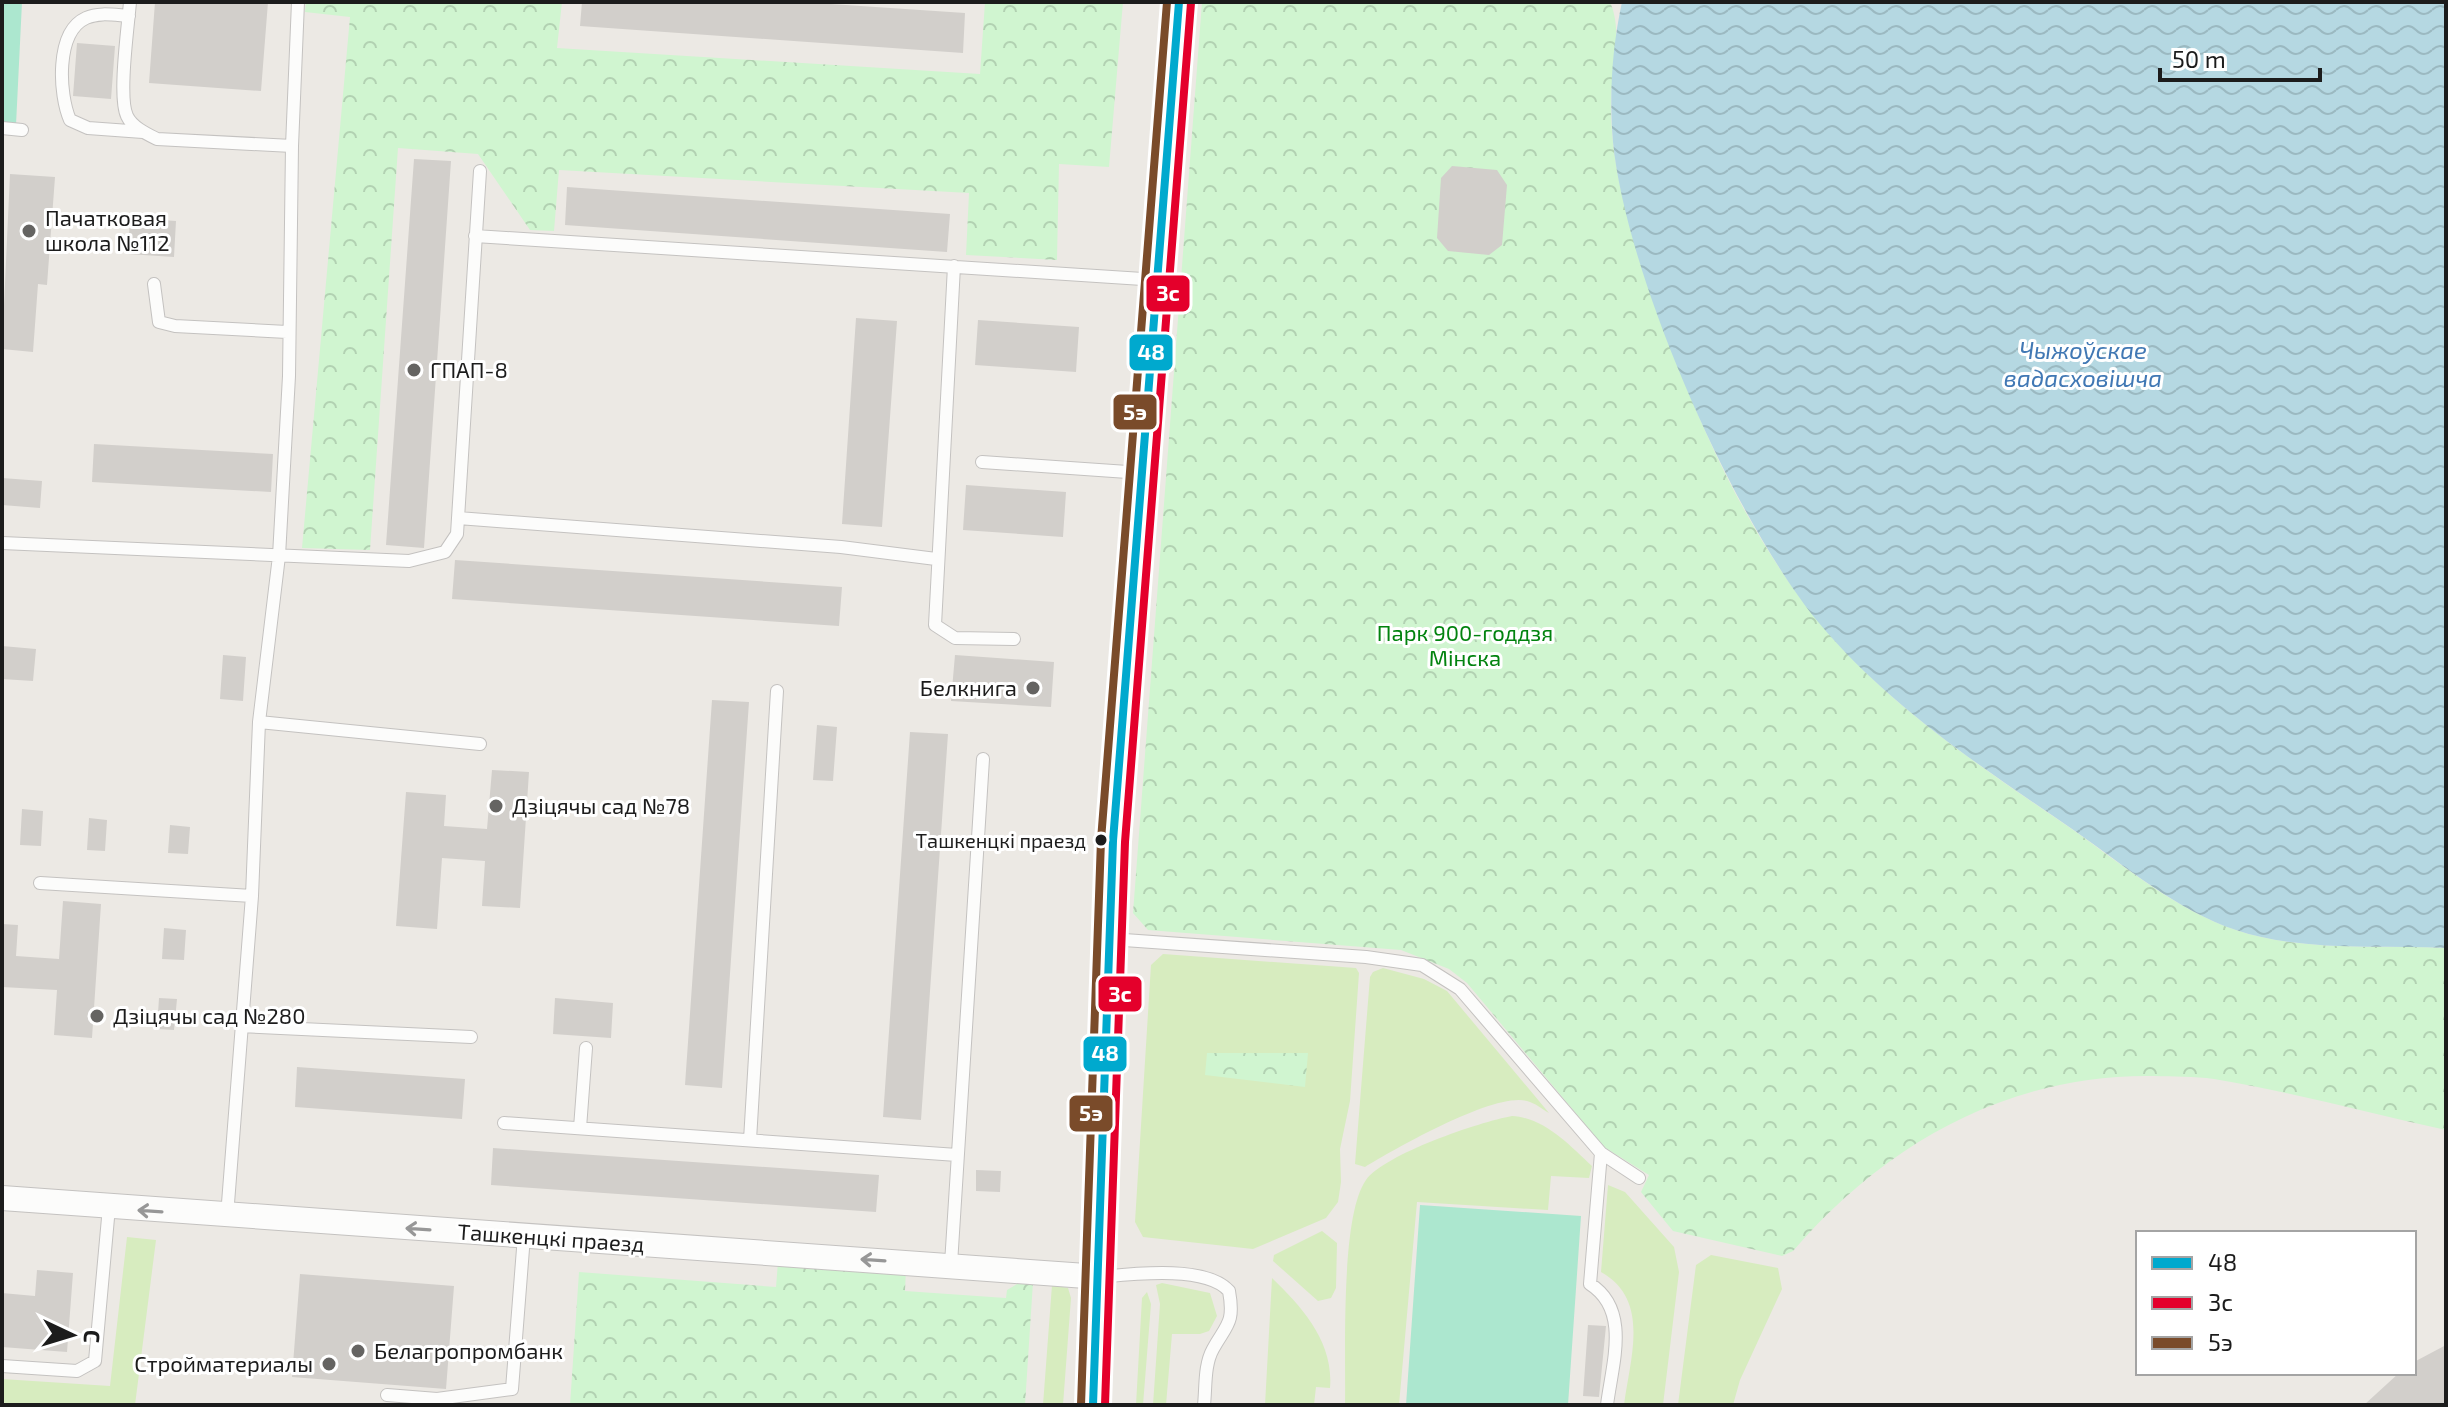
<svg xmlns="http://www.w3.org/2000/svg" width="2448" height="1407" font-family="'Exo 2',sans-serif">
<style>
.grass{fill:#d7ecbf}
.park{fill:url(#park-crowns)}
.pitch{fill:#ace7cf}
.water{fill:url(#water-waves)}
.building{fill:#d2cfcb}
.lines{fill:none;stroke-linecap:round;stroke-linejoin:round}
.service-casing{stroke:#c4c2c0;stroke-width:14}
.minor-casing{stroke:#c4c2c0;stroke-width:26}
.tertiary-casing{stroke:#c4c2c0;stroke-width:32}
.service{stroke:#fcfcfb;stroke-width:12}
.minor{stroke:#fcfcfb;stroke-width:24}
.tertiary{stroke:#fcfcfb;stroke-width:30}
.bus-1-casing{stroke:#fff;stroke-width:14}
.bus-2-casing{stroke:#fff;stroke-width:14}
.bus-3-casing{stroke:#fff;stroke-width:14}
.bus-1{stroke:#00a9ce;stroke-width:8}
.bus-2{stroke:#e4002b;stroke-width:8}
.bus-3{stroke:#7a4b2a;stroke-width:8}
.oneway{stroke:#979797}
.poi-dot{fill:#656462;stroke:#fff;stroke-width:3}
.bus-dot{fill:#1c1c1c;stroke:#fff;stroke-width:3}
.labels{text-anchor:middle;stroke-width:6;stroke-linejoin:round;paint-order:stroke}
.bus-label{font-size:20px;fill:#1c1c1c;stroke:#fff;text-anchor:end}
.poi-label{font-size:22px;fill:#1c1c1c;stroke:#fff;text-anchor:start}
.park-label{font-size:22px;fill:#02830f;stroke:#fff}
.street-label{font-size:22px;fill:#1c1c1c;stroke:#fff}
.water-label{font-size:24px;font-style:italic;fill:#4178b4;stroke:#fff}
.line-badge{stroke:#fff;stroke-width:3}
.badge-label{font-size:22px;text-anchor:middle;font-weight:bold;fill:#fff}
</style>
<defs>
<pattern id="park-crowns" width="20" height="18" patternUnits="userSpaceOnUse" patternTransform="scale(2)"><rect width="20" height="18" fill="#d0f5d0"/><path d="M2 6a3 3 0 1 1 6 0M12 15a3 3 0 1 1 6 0" fill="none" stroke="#b2d1b2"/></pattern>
<pattern id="water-waves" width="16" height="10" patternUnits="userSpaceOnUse" patternTransform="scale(2)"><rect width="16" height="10" fill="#b5d8e2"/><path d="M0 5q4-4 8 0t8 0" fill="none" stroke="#9bb9c1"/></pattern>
</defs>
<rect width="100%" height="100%" fill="#ece9e4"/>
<path class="grass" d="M1163,954l193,14 3,5 -9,128 -10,48 1,33 -3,20 -12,16 -73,31 -110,-12 -8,-15 16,-257z
M1383,968l41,11 23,12 102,122c-7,-4 -14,-10 -22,-12 -33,-9 -132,48 -162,66l-10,-3 15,-187 3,-5z
M1512,1116c33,2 57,29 80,50l-3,12 -38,-2 -3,34 -131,-8 -18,203h-54c1,-49 -5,-189 21,-225 19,-26 113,-58 146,-64z
M1608,1185l17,7 49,55 5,25 -16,133h-39c6,-47 27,-105 -23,-133z
M1322,1231l15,12 -1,45 -5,10 -13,3 -45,-40 1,-6z
M127,1237l29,3 -21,165h-133v-26l108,7z
M1711,1255l67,13 4,21 -42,91 -7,25h-55l18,-140z
M1272,1278c30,29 62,64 58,110l-14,-1 -2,18h-49z
M1162,1283l48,10 7,23 -8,15 -9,3h-28l-6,71h-13l7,-101 -4,-19z
M1052,1285l16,3 3,10 -8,107h-20z
M1147,1292l4,12 -8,101h-7l6,-107z"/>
<path class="park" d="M306,2h256l-5,46 423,26 5,-72h138l-14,165 -50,-3 -2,96 -91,-5 3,-62 -410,-23 -5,61 -24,-1 -52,-76 -80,-6 -28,402 -68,-2 48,-531 -45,-5z
M1202,2h408c13,29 2,65 1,97 -1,41 7,85 19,125 42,137 97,285 189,398 66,81 159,143 244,201 54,37 110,86 173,107 65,22 142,15 210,18v182c-77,-17 -154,-38 -232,-51 -20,-3 -41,-2 -61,-3 -145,-2 -268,68 -360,175l-11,5 -109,-25 -32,-39 8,-17 -45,-28 -137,-164 -18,-14 -48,-19 -253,-20 -15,-17z
M1207,1053h101l-3,34 -100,-12z
M778,1262l128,7 -1,22 101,7 1,-8 15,-9 11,1 -8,123h-455l9,-133 197,15z"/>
<path class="pitch" d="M2,2h20l-6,123 -14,-1z
M1420,1205l161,11 -13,189h-162z"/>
<path class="water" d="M1622,2h824v946c-68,-3 -145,4 -210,-18 -58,-19 -111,-64 -161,-99 -89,-61 -186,-124 -256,-208 -86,-104 -193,-347 -206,-481 -4,-47 -1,-94 9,-140z"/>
<path class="building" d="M155,2h113l-7,89 -112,-8z
M582,2h219l164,11 -2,40 -383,-27z
M77,43l38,3 -4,53 -38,-3z
M414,159l37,2 -27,387 -38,-3z
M1452,166l45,4 10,15 -5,60 -13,10 -41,-4 -11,-13 4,-60z
M10,174l45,3 -8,108 -9,-1 -5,68 -31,-3z
M567,187l383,27 -3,38 -382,-27z
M130,218l46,3 -2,36 -46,-3z
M856,318l41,3 -15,206 -40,-3z
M978,320l101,7 -3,45 -101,-7z
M94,444l179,10 -2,38 -179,-10z
M2,478l40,3 -2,27 -38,-3z
M966,485l100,7 -3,45 -100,-7z
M455,560l387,27 -3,39 -387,-27z
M2,646l34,3 -3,32 -31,-2z
M223,655l23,2 -3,44 -23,-2z
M955,655l99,7 -3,45 -100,-6z
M712,700l37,2 -27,386 -37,-3z
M817,725l20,2 -4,54 -20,-1z
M910,732l38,2 -27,386 -38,-3z
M492,770l37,2 -9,136 -38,-2 3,-45 -43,-3 -5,71 -41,-3 10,-134 40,3 -2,31 43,3z
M22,809l21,2 -2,35 -21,-1z
M89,818l18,2 -2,31 -18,-1z
M170,825l20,2 -2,27 -20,-1z
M63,901l38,3 -9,134 -38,-3 3,-45 -55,-3v-63l16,1 -2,31 43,3z
M164,928l22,2 -2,30 -22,-1z
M159,998l18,1 -3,31 -17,-1z
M555,998l58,5 -2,35 -58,-4z
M297,1067l168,12 -3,40 -167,-12z
M493,1148l386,27 -3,37 -385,-27z
M976,1170l25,1 -1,21 -24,-1z
M37,1270l36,3 -6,79 -65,-5v-54l33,3z
M300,1274l154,12 -8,103 -154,-12z
M1588,1325l18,1 -7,71 -16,-1z
M2446,1345v60h-82l35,-32h15v-11z"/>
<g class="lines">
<g class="service-casing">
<path id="service" d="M130,2c-2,25 -12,95 -3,114 5,11 20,18 30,23l135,7
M129,16c-15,-1 -30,-4 -43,2 -31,14 -27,77 -16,102l18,8 55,4
M2,128l20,2
M475,236l683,44
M954,266l-19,359 20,13 59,1
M154,284l5,38 16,4 112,6
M982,462l160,11
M458,518l383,29 95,12
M2,543l407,18 36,-9 12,-18 23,-363
M259,722l221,22
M40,883l212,13
M1110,939l256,18 56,8 38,24 141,164 38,25
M240,1026l231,11
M504,1123l453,32
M580,1128l6,-80
M750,1140l27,-449
M1601,1153l-11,131c41,26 22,80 17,121
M227,1216l25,-320 7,-174 20,-166 10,-180 3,-230 6,-144
M951,1264l32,-505
M1100,1277c32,-3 106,-12 129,14 6,33 -3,34 -16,58 -9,16 -7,38 -9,56
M2,1366l75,5 18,-10 14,-154
M387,1395l50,4
M436,1405l1,-6 75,-10 12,-153"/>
</g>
<g class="minor-casing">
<path id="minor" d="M2,1198l1098,79"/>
</g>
<g class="tertiary-casing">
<path id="tertiary" d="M1093,1405l20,-564 66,-839"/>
</g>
<use href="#service" class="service"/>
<use href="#minor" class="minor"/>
<use href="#tertiary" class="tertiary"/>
<g class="bus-1-casing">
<path id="bus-1" d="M1093,1405l20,-564 66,-839"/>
</g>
<g class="bus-2-casing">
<path id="bus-2" d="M1105,1405l20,-563 66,-839"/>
</g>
<g class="bus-3-casing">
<path id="bus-3" d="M1081,1405l20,-565 66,-838"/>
</g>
<use href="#bus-1" class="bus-1"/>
<use href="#bus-2" class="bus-2"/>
<use href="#bus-3" class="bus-3"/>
</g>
<defs><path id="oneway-shaft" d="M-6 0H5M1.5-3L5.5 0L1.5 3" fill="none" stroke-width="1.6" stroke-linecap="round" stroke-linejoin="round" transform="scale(2)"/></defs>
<g class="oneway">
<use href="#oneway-shaft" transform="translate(150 1211) rotate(-176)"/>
<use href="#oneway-shaft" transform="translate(418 1229) rotate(-176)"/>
<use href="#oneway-shaft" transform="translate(873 1260) rotate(-176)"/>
</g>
<g class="poi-dot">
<circle cx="29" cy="231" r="8"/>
<circle cx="414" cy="370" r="8"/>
<circle cx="1033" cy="688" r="8"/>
<circle cx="496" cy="806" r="8"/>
<circle cx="97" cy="1016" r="8"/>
<circle cx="358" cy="1351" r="8"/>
<circle cx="329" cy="1364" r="8"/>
</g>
<circle class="bus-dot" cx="1101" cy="840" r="7"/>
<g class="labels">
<g class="bus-label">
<text x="1086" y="848">Ташкенцкі праезд</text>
</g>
<g class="poi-label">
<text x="45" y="226">Пачатковая<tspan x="45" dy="25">школа №112</tspan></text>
<text x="430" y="378">ГПАП-8</text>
<text x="1017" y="696" text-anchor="end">Белкнига</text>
<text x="512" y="814">Дзіцячы сад №78</text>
<text x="113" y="1024">Дзіцячы сад №280</text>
<text x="374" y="1359">Белагропромбанк</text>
<text x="313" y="1372" text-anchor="end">Стройматериалы</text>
</g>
<g class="park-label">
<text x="1465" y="641">Парк 900-годдзя<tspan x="1465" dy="25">Мінска</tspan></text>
</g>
<g class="street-label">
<text transform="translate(551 1238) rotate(4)" y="8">Ташкенцкі праезд</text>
</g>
<g class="water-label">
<text x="2083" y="359">Чыжоўскае<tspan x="2083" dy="28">вадасховішча</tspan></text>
</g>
</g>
<g class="line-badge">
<rect x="1145" y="274" width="46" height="39" rx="8" fill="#e4002b"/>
<rect x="1128" y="333" width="46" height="39" rx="8" fill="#00a9ce"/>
<rect x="1112" y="393" width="46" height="38" rx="8" fill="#7a4b2a"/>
<rect x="1097" y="975" width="46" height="38" rx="8" fill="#e4002b"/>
<rect x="1082" y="1035" width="46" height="38" rx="8" fill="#00a9ce"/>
<rect x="1068" y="1094" width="46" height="39" rx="8" fill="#7a4b2a"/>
</g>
<g class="badge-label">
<text x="1168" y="301">3с</text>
<text x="1151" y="360">48</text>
<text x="1135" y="420">5э</text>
<text x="1120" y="1002">3с</text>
<text x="1105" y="1061">48</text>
<text x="1091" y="1121">5э</text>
</g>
<rect width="2448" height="1407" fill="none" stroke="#1c1c1c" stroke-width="8"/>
<rect x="2136" y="1231" width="280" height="144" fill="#ffffff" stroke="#a4a4a4" stroke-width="2"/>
<rect x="2152" y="1257" width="40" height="12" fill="#00a9ce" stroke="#a4a4a4" stroke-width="2"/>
<text x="2208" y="1271" font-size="24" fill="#1c1c1c">48</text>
<rect x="2152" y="1297" width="40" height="12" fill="#e4002b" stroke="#a4a4a4" stroke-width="2"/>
<text x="2208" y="1311" font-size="24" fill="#1c1c1c">3с</text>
<rect x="2152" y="1337" width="40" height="12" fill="#7a4b2a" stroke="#a4a4a4" stroke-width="2"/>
<text x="2208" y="1351" font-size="24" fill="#1c1c1c">5э</text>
<g transform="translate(72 1335) rotate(94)" stroke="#ffffff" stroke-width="6" paint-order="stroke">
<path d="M0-6L14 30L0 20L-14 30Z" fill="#1c1c1c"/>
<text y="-12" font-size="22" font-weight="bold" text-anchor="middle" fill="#1c1c1c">С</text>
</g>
<path d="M2160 68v12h160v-12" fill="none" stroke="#1c1c1c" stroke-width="4"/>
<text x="2172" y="68" font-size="24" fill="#1c1c1c" stroke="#ffffff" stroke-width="6" paint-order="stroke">50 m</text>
</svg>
